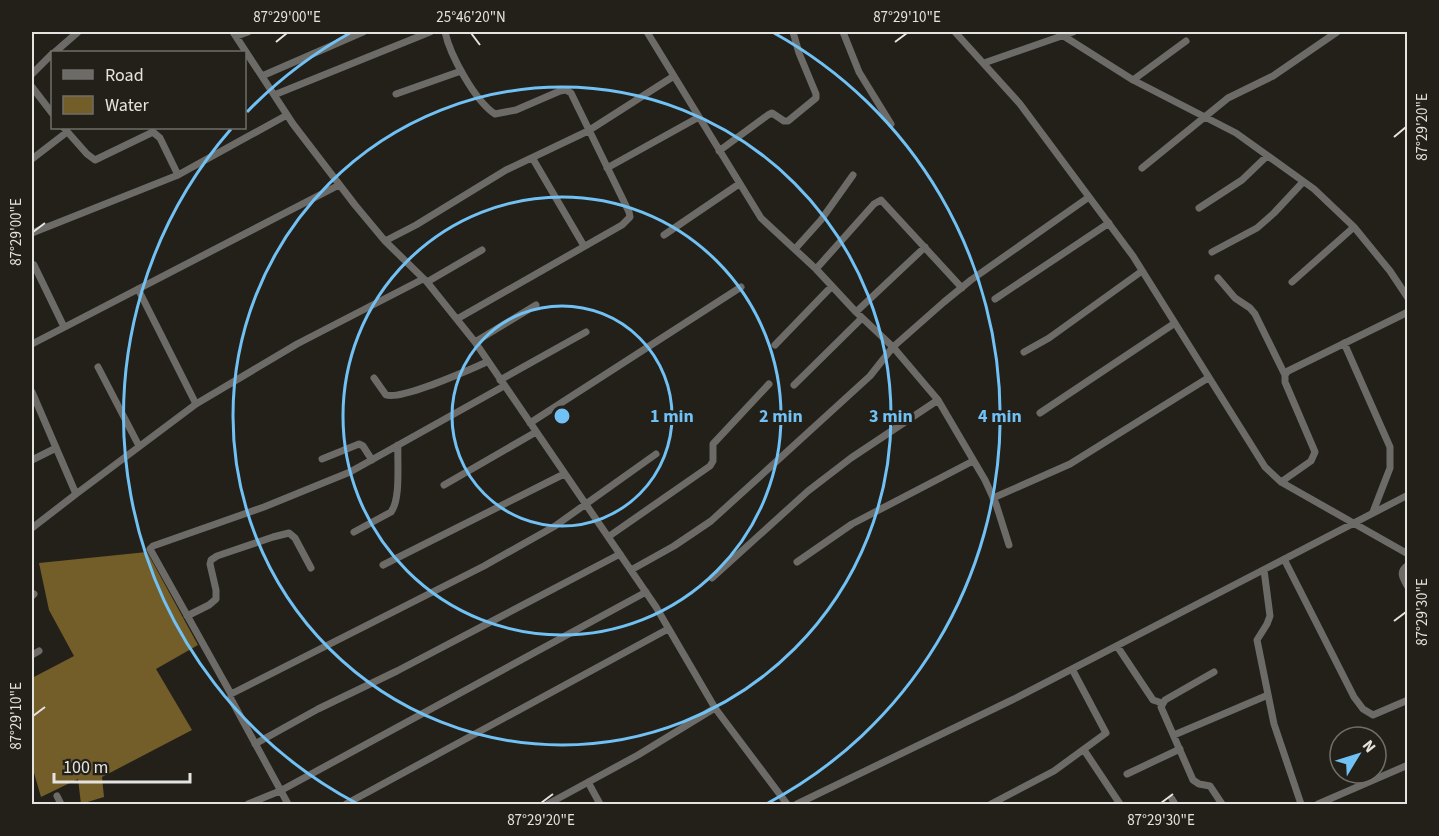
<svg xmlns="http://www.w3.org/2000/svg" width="1439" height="836" font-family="'Source Sans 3',sans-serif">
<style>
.water{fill:#735e2a}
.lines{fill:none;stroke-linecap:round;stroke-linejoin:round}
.minor{stroke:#6c6b67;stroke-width:7}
.ticks{fill:none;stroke:#e5e3df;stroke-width:2}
.ring{fill:none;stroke:#71c1f4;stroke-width:3}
.centre{fill:#71c1f4;stroke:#23201a;stroke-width:3}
.ring-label{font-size:18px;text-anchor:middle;font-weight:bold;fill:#71c1f4;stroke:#23201a;stroke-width:6;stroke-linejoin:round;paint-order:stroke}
.neatline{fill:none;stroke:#e5e3df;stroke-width:2}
.ticks-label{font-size:15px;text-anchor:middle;fill:#e5e3df}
</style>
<rect width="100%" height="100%" fill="#23201a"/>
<path class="water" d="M147,552l51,93 -42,24 36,61 -90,47 2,20 -23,7 -3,-25 -37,18 -9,-31v-88l42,-22 -25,-46 -10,-47z"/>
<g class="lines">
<path class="minor" d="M233,32l60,92 62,81 30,36 42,41 48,60 181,265 59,101 72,96
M445,32c5,23 30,69 50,82l21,-4 44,-19 6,-1 5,3 58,119 1,5 -8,8 -165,94
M647,32l114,186 55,51 40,43 37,35 45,53 47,80 11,24 13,41
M843,32l16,40 32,52
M955,32l65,72 113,152 132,211 16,15 127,72
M1062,35l71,45 103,53 78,56 40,38 36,44 18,27
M237,36l11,-4
M55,52l23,-20
M984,63l89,-31
M32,74l20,-20
M262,76l101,-44
M1133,80l53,-39
M32,87l20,26
M396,94l65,-23
M274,95l156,-63
M64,128l23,26 8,6 58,-28 7,6 18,37
M719,151l49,-36 4,-2 12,8h4l28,-23v-4l-17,-41 -6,-21
M32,159l35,-27
M533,159l51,87
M607,168l92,-51
M1142,168l86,-70 45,-22 64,-44
M1199,208l43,-28 25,-24
M32,233l146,-58 109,-60
M664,235l75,-51
M385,241l31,-16 90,-55 82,-39 86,-55
M795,249l26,-29 32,-45
M1212,252l45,-24 17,-15 29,-31
M34,265l30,62
M816,269l58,-65 7,-4 81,88
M1218,278l17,20 15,10 5,6 30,61
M427,282l55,-32
M1292,282l62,-55
M138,289l58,115
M995,299l114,-76
M856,312l69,-65
M475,342l61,-37
M1344,343l46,104v21l-17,44
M32,344l307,-159
M775,345l57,-59
M1024,352l25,-14 93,-67
M98,367l41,79
M374,378l12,17c17,5 82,-25 101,-33
M500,380l86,-48
M794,385l68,-67
M32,392l44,102 -44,34
M1040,413l135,-90
M530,423l211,-136
M322,459l37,-15 4,2 9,14
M32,460l24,-12
M1281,482l30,-21 4,-9 -30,-70v-7l3,-4 120,-59
M444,485l92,-53
M76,494l120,-90 101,-60 126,-65
M993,498l77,-34 138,-86
M354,532l37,-20c10,-13 6,-50 7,-67
M608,537l102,-71 3,-5v-17l56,-60
M1284,559l70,138 9,12 10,6 35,-15
M797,562l55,-38 121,-63
M383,565l181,-91
M1408,565c-10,7 -5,13 0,22
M631,570l43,-24 37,-25 159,-145 23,-29 51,-45 27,-22 118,-83
M1264,570l6,46 -3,8 -10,16 17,84 27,80
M712,578l96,-87 43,-33 87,-58
M32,596l2,-2
M187,616l22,-11 7,-6v-9l-6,-26 1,-4 6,-4 56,-19 16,-4 6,5 16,30
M1117,646l36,54 9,3
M32,655l7,-4
M1214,672l-49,28 -4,7 32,73 6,4 11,2 12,18
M231,694l253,-128 71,-40 101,-72
M1174,735l94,-40
M255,744l63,-35 79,-38 223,-117
M1084,750l36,54
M1127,774l53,-25
M588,782l12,22
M57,796l4,8
M1172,799l3,5
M248,804l32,-13 366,-199
M288,804l-57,-105v-5l-81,-145 3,-3 111,-39 86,-35 154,-86
M346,804l322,-175
M548,804l90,-49 77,-47
M797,804l217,-105 394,-204
M991,804l63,-33 52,-38 -34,-64
M1318,804l90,-39"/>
</g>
<path class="ticks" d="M471,33l9,12M276,42l11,-9M895,42l12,-9M1394,137l12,-10M33,232l12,-9M1394,621l12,-9M33,716l12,-9M541,803l12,-9M1161,803l12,-9"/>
<g class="ring">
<circle cx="562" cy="416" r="110"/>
<circle cx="562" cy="416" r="219"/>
<circle cx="562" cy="416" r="329"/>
<path d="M356 803A438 438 0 0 1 231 129M247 112A438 438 0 0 1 350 33M774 33A438 438 0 0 1 768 803"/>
</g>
<circle cx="562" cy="416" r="9" class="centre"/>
<g class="ring-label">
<text x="672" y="422">1 min</text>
<text x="781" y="422">2 min</text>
<text x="891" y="422">3 min</text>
<text x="1000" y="422">4 min</text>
</g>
<rect width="1439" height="836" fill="none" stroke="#23201a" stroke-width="66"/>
<rect x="51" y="51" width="195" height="78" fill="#23201a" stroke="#716e69" stroke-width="1.5"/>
<rect x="63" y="70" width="30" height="9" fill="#6c6b67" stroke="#716e69" stroke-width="1.5"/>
<text x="105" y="81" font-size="18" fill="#e5e3df">Road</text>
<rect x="63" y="96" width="30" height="18" fill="#735e2a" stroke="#716e69" stroke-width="1.5"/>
<text x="105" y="111" font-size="18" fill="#e5e3df">Water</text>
<g transform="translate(1358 755) rotate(52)"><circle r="28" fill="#23201a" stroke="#716e69" stroke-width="1.5"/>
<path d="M0-4.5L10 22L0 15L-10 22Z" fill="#71c1f4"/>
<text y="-9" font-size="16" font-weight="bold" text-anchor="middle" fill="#e5e3df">N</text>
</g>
<path d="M54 773v9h136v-9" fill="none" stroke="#e5e3df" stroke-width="3"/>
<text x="63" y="773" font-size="18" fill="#e5e3df" stroke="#23201a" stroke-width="4.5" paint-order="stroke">100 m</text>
<rect x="33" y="33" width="1373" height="770" class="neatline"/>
<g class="ticks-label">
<text x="287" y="22">87°29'00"E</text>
<text x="471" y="22">25°46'20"N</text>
<text x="907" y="22">87°29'10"E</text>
<text transform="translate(1422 127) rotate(-90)" y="5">87°29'20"E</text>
<text transform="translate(16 232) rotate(-90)" y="5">87°29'00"E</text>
<text transform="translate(1422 612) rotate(-90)" y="5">87°29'30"E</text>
<text transform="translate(16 716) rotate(-90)" y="5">87°29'10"E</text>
<text x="541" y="825">87°29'20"E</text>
<text x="1161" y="825">87°29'30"E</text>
</g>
</svg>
